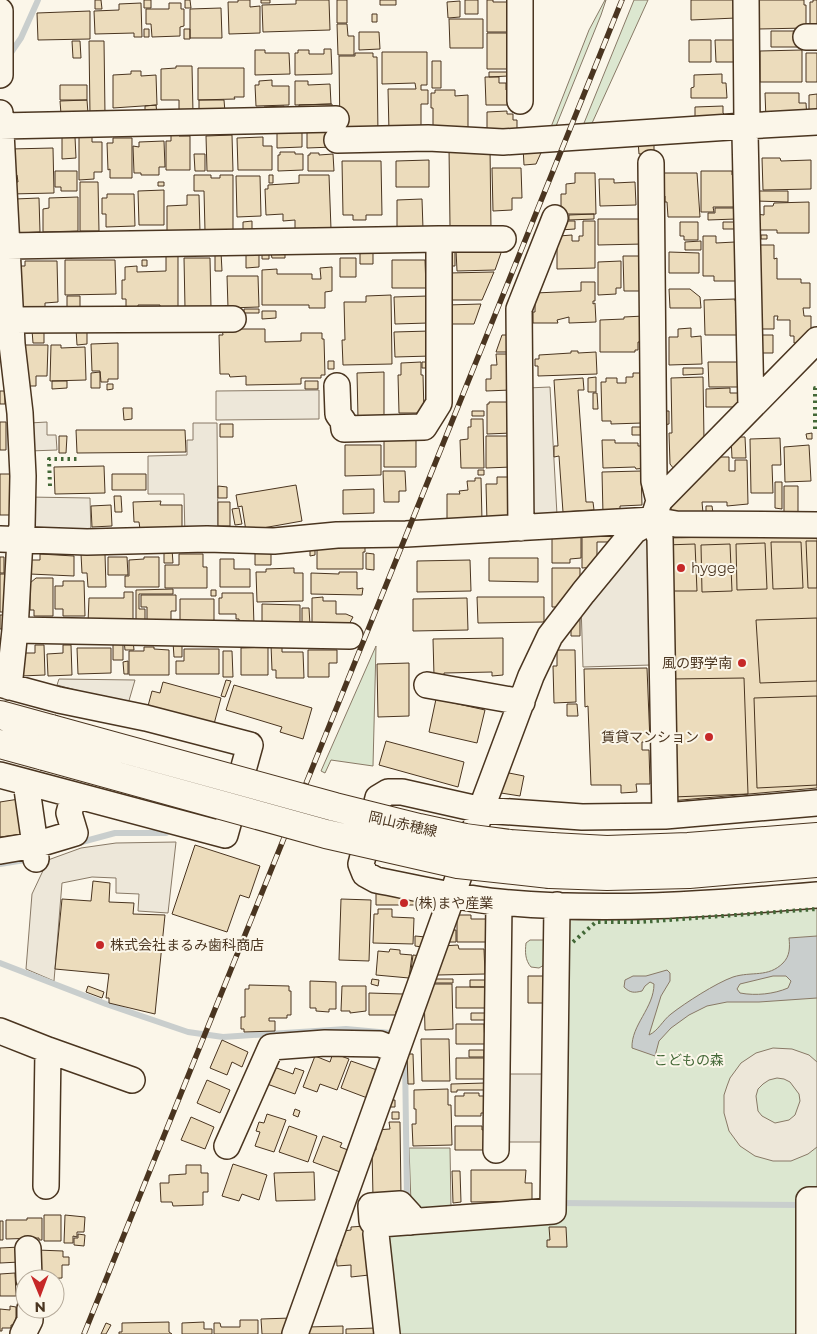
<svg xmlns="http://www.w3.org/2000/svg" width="817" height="1334" font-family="Montserrat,'Noto Sans JP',sans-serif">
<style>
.green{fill:#dce7d0;stroke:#887966}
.parking{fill:#ede7d9;stroke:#887966;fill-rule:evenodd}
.water{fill:#c9cecd;stroke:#887966;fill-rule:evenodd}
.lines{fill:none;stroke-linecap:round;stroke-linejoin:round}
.stream{stroke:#c9cecd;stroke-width:6}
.building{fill:#ecdcbc;stroke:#4a3520}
.minor-casing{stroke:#4a3520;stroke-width:28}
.major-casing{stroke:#4a3520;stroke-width:30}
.minor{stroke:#fbf6e9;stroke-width:25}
.major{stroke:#fbf6e9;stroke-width:28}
.rail-casing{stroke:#4a3520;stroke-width:5.5}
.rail{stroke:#fbf6e9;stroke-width:4;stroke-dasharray:11;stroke-linecap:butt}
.major-bridge-casing{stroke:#4a3520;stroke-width:30;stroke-linecap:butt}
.major-bridge{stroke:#fbf6e9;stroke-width:28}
.hedge{stroke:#436837;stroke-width:4;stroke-dasharray:2.5 4;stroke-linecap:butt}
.poi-dot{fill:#c62828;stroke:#fbf6e9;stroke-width:2}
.labels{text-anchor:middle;stroke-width:4;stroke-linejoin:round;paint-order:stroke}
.poi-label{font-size:14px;fill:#4a3520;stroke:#fbf6e9;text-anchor:start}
.street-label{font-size:14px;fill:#4a3520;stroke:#fbf6e9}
.park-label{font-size:14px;fill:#436837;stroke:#fbf6e9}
</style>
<rect width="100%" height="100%" fill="#fbf6e9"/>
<path class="green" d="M605,0h1l-5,15 -49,121 -17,1v-10h16l38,-97z
M634,0h14l-60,132 -8,1z
M376,646l-3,120 -42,-6 -6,13 -4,-2z
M817,907v286l-17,141h-406l-10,-97 5,-6 171,-12 9,-299h71z
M530,940h16l-2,25 -5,3 -8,-1c-6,-7 -6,-15 -5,-24z
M409,1148h41l1,60 -27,2 -10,-3 -3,-4z"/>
<path class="parking" d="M550,387l7,128 -27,2 -3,-129z
M319,390v29l-103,1v-29z
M47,422v13h9l1,15 -28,1v-28z
M193,423h24l1,113h-33l-1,-42h-36v-38l39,-1v-15h6z
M28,497l62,1 1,36 -63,-2z
M641,534h8l2,131 -68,2 -2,-62z
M59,679l76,1 -7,24 -71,-19z
M176,842l-8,71 -30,-2 1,-17 -23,-1v-15l-24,-1 -30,6 -8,98 -28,-12 6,-75 16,-34 33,-12 35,-5z
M773,1048l19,1 17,6 8,7v85l-9,7 -17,7h-18l-18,-5 -15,-10 -11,-15 -5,-18v-18l3,-9 3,-8 11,-15 15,-10zM777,1078l7,1 6,3 9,12 1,7 -5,14 -6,5 -14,3 -13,-7 -4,-5 -2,-15 2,-7 5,-5 6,-4z
M508,1074h37v68h-38z"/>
<path class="water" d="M817,936v62l-58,4h-32l-20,4 -18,9 -18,13 -12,13 -4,15 -23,-8c-1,-23 22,-40 22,-64l-4,-2 -5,4 -3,5c-8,2 -12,2 -18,-4l1,-7 8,-4h13l21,-6 3,3v8l-9,15 -12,39c9,-4 14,-15 22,-21 14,-11 45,-31 62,-37 19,-6 35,1 50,-14 7,-7 7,-16 6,-25zM773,976h13l5,5 -3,7c-14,6 -32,8 -48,5l-3,-4 3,-5z"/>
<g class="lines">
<path class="stream" d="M8,57l13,-19 17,-38
M78,843l37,-10h51
M0,864l31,-5
M0,963l106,41 82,28 35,5 123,-8 44,4
M405,1057l2,144
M560,1203l244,2"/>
</g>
<path class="building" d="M95,0h6l1,9h-7z
M144,0h7v8h-7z
M185,0h5l1,8h-6z
M238,0h12v7l10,-1v27l-31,1 -1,-32h10z
M261,0h9v3h-9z
M296,0h33l1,30 -67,2 -1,-27 34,-1z
M337,0h10v23h-10z
M380,0h16v5h-16z
M465,0h13v14h-13z
M487,0h6v2h15v30h-21z
M691,0h45v18l-45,2z
M755,0h49v5h2v23l-47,1v-9h-4z
M813,0h4v29h-7v-27h3z
M460,1v16l-12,1 -1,-16z
M141,3l1,34h-8v-4l-39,1 -1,-23 25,-1v-6z
M169,3h12v6h3v17l-4,1v9l-28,1 -1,-13h-5v-15h23z
M221,8l1,30h-32v-29z
M90,11v28l-52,1 -1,-27z
M372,14h5v8h-5z
M449,19h34v29h-33z
M337,24h10l1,12h6v19h-16z
M144,29h5v8h-5z
M184,29h6v10h-6z
M771,31h31v16h-31z
M359,32h20l1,17 -21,1z
M487,33h21v36h-21z
M689,40h22v22h-22z
M715,40h22v22h-21z
M72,41h8l1,17h-8z
M89,41h15l1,73 -15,1z
M324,49h7l1,25 -37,1v-22h3v-3h11v4h15z
M255,50h10v3h24l1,21 -35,1z
M802,50v32h-42v-31z
M382,52h45v33h-6v5h7v14h-7v28h-32l-1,-43h28l-1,-6 -33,1z
M355,53h18v4h4l1,78h-38l-1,-79h16z
M806,53h11v29h-11z
M432,61h9v27h-9z
M176,66h16l1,47h-14v-13h-18v-31l15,-1z
M198,68h46v29h-10l1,2 -37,1z
M131,71h10v5l15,-1 1,30 -44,3v-33l18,-1z
M489,72h19v4l-19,1z
M722,74v9h4l1,15h-36v-10l3,-1v-12z
M485,77h14v6h7v7h5v15h-25z
M272,80v6h17v19l-33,1 -1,-21h4v-4z
M295,81h13v4l22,-1 1,20 -36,1z
M60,85h27v15h-27z
M435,90h20v6l13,-1v37h-35v-24h-2v-15h4z
M765,93h34v10h7l1,16 -41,1z
M817,94v22l-8,1v-22z
M87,100l1,14h-27l-1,-13z
M199,100h25l1,12h-26z
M332,104v6l-33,1v-6z
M156,105l1,9h-12v-8z
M284,106v5l-20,1v-5z
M723,106v7l6,6 -34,-1v-11z
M507,111v3h6v6h4v16h-30v-24z
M302,131v16l-25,1v-16z
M307,131h25l1,16 -26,1z
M171,133h8v3h11v34h-24v-29h5z
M62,134l13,3 1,21 -14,1z
M232,135l1,36h-26l-1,-35z
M79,136h13v6h10v30h-8v7l-15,1z
M263,137v9h9v24h-34l-1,-32z
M113,138h19v40h-22v-9l-2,1 -1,-27h6z
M654,138v19l-12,1 -1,-4h-2l-1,-13z
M164,141l1,26h-6v8h-18v-2h-7l-1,-27 6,1v-5z
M544,146l-8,18 -12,1 -1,-18z
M490,147l1,83h-22v-4h-19l-1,-78z
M53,148l1,45 -43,1v-12h7l-1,-7 -6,1 -1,-27z
M280,152h15v2h8v16l-25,1v-16h2z
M310,153h9v2l14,-1 1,17h-26v-16h2z
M194,154h11v17h-10z
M762,158h18l1,3 30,-1v29l-48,1z
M429,160v27h-33v-26z
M342,161h39l1,54h-16v5h-13v-5h-10z
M492,168h29l1,30h-10v12l-19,1z
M55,171h22v20h-16v-4h-6z
M701,171h31v4h3v32h-22l1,5h-13z
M575,173h20l1,41h-35v-20h5v-10l9,-1z
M663,173h34l3,44h-32l-1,-15h-2v-6h-2z
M194,175h17v3h9v-3h13v56h-28l-1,-40h-10z
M269,175h4v8h-4z
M299,175h30l2,54 -36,1v-10l-12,1v-7l-17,1 -1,-26h3v-4l31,-2z
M236,176h24l1,40 -24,1z
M599,179h15v4l21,-1 1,23 -36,1z
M80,182h18l1,49h-19z
M158,182h6v4h-6z
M164,190v35h-25l-1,-34z
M755,191h33v11l-32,-1z
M107,194h27l1,32 -29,1v-13h-4v-16h5z
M187,195h12l1,37 -33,1v-27l20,-1z
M78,197v34l-35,1v-23l6,-1v-10z
M39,198l1,34 -23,1 -2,-34z
M422,199l1,30 -26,1v-30z
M809,202v31h-32v-3h-21v-16l8,1v-9h9l1,-3z
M715,208h21v11l-28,1v-7h7z
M594,214v5l-25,1v-5z
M598,219h45v25l-45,1z
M252,221v11h-9v-10z
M562,221h13v8l-15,1z
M583,221h12v47l-38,1v-29l2,-4 13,-1v6h7v-5h4z
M680,222h18v18h-14v-4h-4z
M723,222h13v7h-13z
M761,235h6v4h-6z
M703,236h13v7l19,-1 1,39h-22v-5h-11z
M701,241v9h-16v-8z
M755,245h19v14l3,-1v21h24v4h9v25h-7l1,8h7v17l-10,10h-7v-7h-4v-16h-13l1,-4h-4v13h-15z
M456,250h46l-7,20 -38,1z
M455,251v15h-6l-1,-14z
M166,252h12v56h-18v-3h-22v3h-12v-9h-4v-19h3v-13l12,-1v6l29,-1z
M215,252h6l1,19h-7z
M246,252h13v15l-13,1z
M262,252h7v7h-7z
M360,252h13v12h-13z
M669,252l30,1v20h-30z
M271,253h14v5h-13z
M623,256h21v35h-20z
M184,258h26l1,50h-26z
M340,258h16v19h-16z
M65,260h50l1,34 -51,1z
M142,260h5v6h-5z
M392,260h33l1,28h-34z
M25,261h32l1,41 -13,1v6h-25l-1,-43h6z
M621,261v27h-5v6l-18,1v-33z
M332,267v24l-7,1v16h-16v-3h-47v-35l15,-1v5h35v5h9l-1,-11z
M494,272l-12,28h-34l1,-27z
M227,276h31l1,31 -31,1z
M581,282h14v19h-2v3l2,-1 1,19 -27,1v-6l-12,3 1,3h-25v-11h2v-19l46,-2z
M669,289h21l10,8 1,11h-31z
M391,295l1,69 -49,1 -1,-25h3l-1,-38h22v-6z
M67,296h13v12h-13z
M428,296v27l-33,1 -1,-27z
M735,299v2h3l1,34h-34l-1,-35z
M481,304l-7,20h-23l-4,-19z
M244,309h15v4h-15z
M262,311h14v7l-14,1z
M644,316l-2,26h-4v8h-3v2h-35v-32l24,-1v-2z
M691,328v9l10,-1 1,28 -33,1v-28h9v-8z
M76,329h11v15l-10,1z
M222,329h43v13l36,-1v-8h21v6h2l1,36h-4v3h-20v6l-55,1v-9l-16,1 -1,-3h-9l-1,-39h4z
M32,330h12v13h-11z
M430,331l1,25 -36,1 -1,-25z
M502,335h9l1,17h-16z
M757,335h16v18h-15z
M118,343v36h-10v3h-7l-1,-11h-8l-1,-27z
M23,345h25l-1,31h-11v10h-12z
M51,345h10v3l24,-1 1,33 -36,1z
M571,351h7v2l18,-1 1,22 -59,2v-10h-3v-7h4v-4l32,-2z
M496,354h15v36l-25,1v-12h5v-14h6z
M328,361h6v8h-6z
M421,362v13h2l1,38h-25l-1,-38h3v-12z
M422,362h9v6h-9z
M708,362h31v25h-30z
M683,368h20v6l-20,1z
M100,372v16h-9v-15z
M384,372v45l-26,1 -1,-45z
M633,373h11l-2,50 -31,1v-3h-9l-1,-39h5v-4h11v5h9v-6h7z
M596,377v15h-8v-14z
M703,377l1,63 -30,29 -4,-5 -1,-31h3l-1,-55z
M583,378l1,12h-6l8,112h7l1,8 -31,2 -4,-56 -5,1v-11h4l-4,-66z
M52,381h15v7l-15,1z
M305,381h13v8h-13z
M107,384h6v5l-6,1z
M730,388v5h9l1,14h-34v-18z
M0,391h5v13h-5z
M593,393h4l1,16h-5z
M489,402h23v31l-25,1v-30h2z
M123,408h9v11l-8,1z
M472,411h12v5h-12z
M663,411h6v13l-5,1z
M471,419h12l1,49h-23l-1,-28 8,-1v-12h3z
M0,422h6v28h-6z
M220,424h13v13h-13z
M632,427h13v8h-13z
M76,430h109l1,22 -109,1z
M812,433v6h-5l-1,-5z
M59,436h8l-1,17h-7z
M416,436v31h-32v-30z
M486,436h25l1,31 -26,1z
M731,437h14l1,21h-14z
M780,438l1,27h-9l1,28h-22l-1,-54z
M602,440h13v3h23v3h7l1,22 -10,1 -1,-2 -32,1z
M345,445h36v30l-36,1z
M809,445l2,36 -26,1 -1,-35z
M711,457h18v14h6v-11h12l1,44 -21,2v-4h-25l1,11h-32v-12l20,-22h7v-8z
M104,466l1,27 -50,1 -1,-27z
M478,470h6v5h-6z
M383,471h22l1,20h-7v11h-15z
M641,471l1,34 -22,1v7l-17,1 -1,-42z
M0,474h11l1,41h-12z
M112,474h34v16h-34z
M497,477h14l1,44 -25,1 -1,-38h11z
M475,478h6l1,43 -35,1v-28h13l-1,-3 9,-1 -1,-9h8z
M775,482h7v27l-7,-1z
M296,485l6,36 -56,10 -4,-25 -4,1 -2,-12z
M218,486l9,1v11h-9z
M784,486h14v29l-14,-1z
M374,489v24l-31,1v-24z
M114,496h7l1,16h-7z
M161,501l-1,4h22v28l-42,-4 -1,-7h-5l-1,-20z
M218,502h12v24h-12z
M111,505l1,21 -20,1 -1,-21z
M706,506h6l1,7h-7z
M239,508l3,16 -7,1 -3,-16z
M582,529h40v13h-25v25l-15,1z
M817,535v253l-147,13 -4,-263z
M581,537v21l-11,1v4h-18v-25z
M806,541h11v47h-9z
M365,542v10h-2v17h-46v-23z
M771,542h30l2,46 -30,1z
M765,543l2,46 -30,1 -1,-46z
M695,544l2,47h-30l-2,-46z
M730,544l2,47 -30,1 -1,-47z
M310,546h5v9l-5,1z
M164,549h8l1,14h-9z
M255,550h16v15h-16z
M366,553l8,1v16l-8,-1z
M40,554l34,2v20l-44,-2 1,-14h9z
M81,554h24l1,33h-18l-1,-14h-5z
M179,554h24v13h4v21h-42v-23h14z
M0,557h4v16h-4z
M108,557h19l1,18h-20z
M144,557h15v30h-34v-11h4v-16l15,-1z
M489,558h49v24l-49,-1z
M220,559h14v10h16v18h-30z
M470,560l1,31 -54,1v-31z
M294,568v5h9v28l-46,1 -1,-30h10v-3z
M552,568h28v22l-14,17h-14z
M339,572h18v17l6,-1 -1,7 -51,-1v-21l28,1z
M0,574h5v38h-5z
M36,578h17v38h-19v-6h-4v-27z
M63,581h21l1,35h-22v-7h-8v-23h8z
M173,589v5h-34v15h6v13l-9,-1v-31z
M211,590h5v6h-5z
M124,592h9v31h-45l1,-25h35z
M222,593h31l1,33h-15v-7h-3v-5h-17v-16h3z
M141,595h35v16h-5v10h-24v-14h-6z
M323,597v4h13v13h10l7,3 -6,11h-35v-30z
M477,597h67v25l-66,1z
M467,598l1,32 -55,1v-32z
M180,599h34v24h-34z
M262,604l38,1v20h-38z
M302,608h7l1,17h-8z
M0,615h5v14h-5z
M571,617h9v19h-9z
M817,618v63l-57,2 -4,-63z
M503,638v37l-11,1v-4l-48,1v3h-10l-1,-37z
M113,640h10v20h-10z
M124,640h9l1,10h-9z
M173,642h9v15h-8z
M35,645h9l1,30 -24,1 -1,-23h15z
M63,645h8l1,30 -24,1 -1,-22 16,-1z
M271,645h11v7h21l1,26h-28v-8h-4z
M144,647h10v2l15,1v25h-40v-24h15z
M268,647v28h-27v-27z
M77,648h34v25l-33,1z
M184,649h35v25h-43v-13h8z
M308,650h29v13h-8v14h-21z
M557,650h18l1,52 -22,1 -1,-37h4z
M223,651h9l1,26h-10z
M128,661v13h-4l-1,-12z
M409,663v53l-31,1 -1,-53z
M647,668l3,74h-8v8h7l1,34h-14l1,8 -16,1v-8h-30l-3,-79 -3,1 -1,-38z
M744,678l4,116 -75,3 -2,-118z
M226,680l5,1 -6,16 -4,-1z
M163,682l58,16 -7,26 -66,-18 4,-15 8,2z
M234,685l78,23 -9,31 -23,-7 2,-5 -56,-17z
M817,696v89l-60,3 -3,-90z
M436,699l49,11 -8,33 -48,-11z
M567,704h10l1,12h-11z
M386,741l78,21 -6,25 -79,-22z
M504,772l20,4 -4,20 -19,-3z
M19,799l6,35 -25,3v-35z
M195,845l65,21 -11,32 -9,-3 -13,37 -55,-18z
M93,881l17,2 -1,19 25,1 -1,11 32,1 -10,99 -46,-11v-5h-3l3,-24 -54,-5 7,-70 29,2z
M376,890l45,9v6h-45z
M341,899l30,1 -2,61 -30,-1z
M378,909h14v8l22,1 -1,26 -40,-1 1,-29h4z
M457,915h14v4h15v23h-29z
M447,930h9v12h-14z
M415,936l11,1 -4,10 -7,-1z
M458,945l1,4h25l1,25 -48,1 4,-29z
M390,949l10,1v4l12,1 -3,23 -33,-3 2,-24 11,1z
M413,955l9,1 -12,22z
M528,976h16v27h-16z
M372,979l7,1 -1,6 -7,-2z
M433,979h20v4h-20z
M470,980h15v7h-15z
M310,981l26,1v27h-7v3l-13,-1v-3h-6z
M431,984h21l1,45 -28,1 -1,-39h8z
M249,985l40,1v5h2v24h-4v3h-18v3h6v10l-31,1v-3h-3v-12h4v-28h4z
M88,986l16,6 -2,6 -16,-6z
M342,986h24v25l-16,2v-2h-9z
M456,987h29v21h-29z
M369,993l34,1v11l-3,6h-4v4h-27z
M471,1013h15v7h-15z
M456,1024h28l1,20h-29z
M421,1039h28l1,42h-28z
M222,1040l26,12 -6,15 -10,-5 -5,13 -17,-7z
M469,1050h15v7h-15z
M333,1053l16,6 -12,31 -17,-6 -3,8 -14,-5 12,-31 15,6z
M407,1054h6l1,30h-6z
M456,1058h28v21h-28z
M351,1061l29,10 -10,28 -29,-11z
M274,1067l19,7 2,-6 9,3 -9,23 -28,-10z
M207,1080l23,10 -10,23 -23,-10z
M485,1083v7h-28v2h-6v-8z
M448,1089v16h3l1,40 -39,1 -1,-22h4v-15h-2v-19z
M464,1093h15v3h6v17h-4v3h-26v-20h9z
M386,1100h9v7h-9z
M295,1109l5,2 -2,6 -5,-2z
M392,1112h7v7h-7z
M267,1114l19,6 -12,32 -19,-6 5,-14 -4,-1 3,-9 5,1z
M191,1117l23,10 -9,22 -24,-9z
M389,1122h11l1,75h-28l-1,-47h4v-20l14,-1z
M289,1126l28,10 -9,26 -29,-10z
M455,1126h27v4h2v20h-29z
M323,1136l19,7 -2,4 8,3 -8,22 -27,-10z
M233,1164l34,11 -8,25 -17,-6 -3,7 -17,-5z
M186,1165h15v8h7v19h-5v13l-30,1 -1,-4h-11l-1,-19h9v-8l17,-1z
M471,1170h55l-1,13h7v18l-61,1z
M452,1171h8l1,31 -8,1z
M314,1172l1,28 -39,1 -2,-28z
M44,1215h17v26h-17z
M65,1215l20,2 -1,15h-7v5l-4,-1v7h-9z
M27,1218h15v22h-3v-2l-33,1v-19h21z
M0,1221h3v19h-3z
M365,1226l4,49 -18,2v-12l-14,1 -1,-20h5l-1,-11 3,-4 8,-1v-3z
M549,1227h17l1,20h-20v-7h3z
M78,1234l7,1 -1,11 -10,-1v-7h4z
M20,1247v15l-20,1v-15z
M37,1250l26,1v6h6v8h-7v13l-22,1z
M15,1273l1,23h-16v-22z
M10,1306l6,1v18h-5v3h-9v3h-2v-22l10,1z
M291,1318l-4,16h-25l-1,-15z
M240,1320h18v14h-44v-11h6l1,4h19z
M169,1322v10l3,2h-53v-2h3v-9z
M204,1322v7h8v5h-30v-11z
M106,1323l5,2 -5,9h-5z
M343,1326v8h-39l4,-7z
M375,1328v6h-29v-5z"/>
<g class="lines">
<g class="minor-casing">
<path id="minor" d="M746,0l1,126
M806,37h11
M0,75v-64
M520,101v-101
M0,113l12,231 8,69 3,63 -1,50 -2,13 -5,91 -6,57
M0,126l336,-7
M745,133l6,274
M337,140l91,-2 75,4 242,-16 72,-4
M651,163l3,318 5,20
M439,239h64
M7,246l432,-7v164l-15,24 -80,2 -1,-8 -5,-7 -1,-28
M11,320l222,-1
M653,520l7,18 5,278
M521,528l-2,-219 36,-91
M0,539l87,3 120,-3 67,2 63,-6 69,-1 247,-14 23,4 141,1
M15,630l335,6
M0,684l59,16 87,18 104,27 -25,90 -225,-60
M427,685l95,17
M817,803l-152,13 -83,1 -100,-7 -80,-18h-14l-10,6 -17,66 4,10 11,6c41,8 81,18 123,22 106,10 212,2 318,-7
M0,851l35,-6 -9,-63
M36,859l-1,-14 40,-12 -6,-20 5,-18
M0,1031l48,19 -2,136
M48,1050l84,30
M227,1146l44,-99 54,-4 55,1 15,6
M496,1150l3,-248
M378,1229l-6,-8 -1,-15 29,-2 10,11 1,7
M28,1249l1,30
M23,1334l7,-14v-11
M295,1334l157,-438 33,-97 46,-123 19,-40 33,-43 51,-62 19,-11 6,-19 158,-161
M387,1334l-11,-100 4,-10 173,-13 4,-306
M809,1334v-134h8"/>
</g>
<g class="major-casing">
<path id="major" d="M0,715l51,14
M0,744l44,12
M552,847l55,3 81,-3 129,-10
M550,874l57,2 82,-2 128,-11"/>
</g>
<use href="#minor" class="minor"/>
<use href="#major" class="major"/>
<g class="rail-casing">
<path id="rail" d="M84,1334l538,-1334"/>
</g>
<use href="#rail" class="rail"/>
<g class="major-bridge-casing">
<path id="major-bridge" d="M51,729l284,78 84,21 46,10 45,6 42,3
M44,756l282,78 132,30 92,10"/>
</g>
<use href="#major-bridge" class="major-bridge"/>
<path class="hedge" d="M815,429v-41h2
M50,486l-1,-27h29
M573,942l23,-20h45l176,-13"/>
</g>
<g class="poi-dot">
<circle cx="681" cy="568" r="5"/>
<circle cx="742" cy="663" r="5"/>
<circle cx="709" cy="737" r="5"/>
<circle cx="404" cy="903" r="5"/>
<circle cx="100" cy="945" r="5"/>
</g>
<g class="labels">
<g class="poi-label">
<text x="691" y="573">hygge</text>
<text x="732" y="668" text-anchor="end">風の野学南</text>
<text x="699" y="742" text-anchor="end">賃貸マンション</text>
<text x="414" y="908">(株)まや産業</text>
<text x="110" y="950">株式会社まるみ歯科商店</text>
</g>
<g class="street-label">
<text transform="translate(403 824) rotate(13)" y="5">岡山赤穂線</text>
</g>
<g class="park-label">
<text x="689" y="1065">こどもの森</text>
</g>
</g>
<g transform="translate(40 1294) rotate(179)"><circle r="24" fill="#fbf6e9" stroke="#b4a999"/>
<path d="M0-4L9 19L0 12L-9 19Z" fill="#c62828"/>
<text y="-8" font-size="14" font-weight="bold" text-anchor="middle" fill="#4a3520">N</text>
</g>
</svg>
